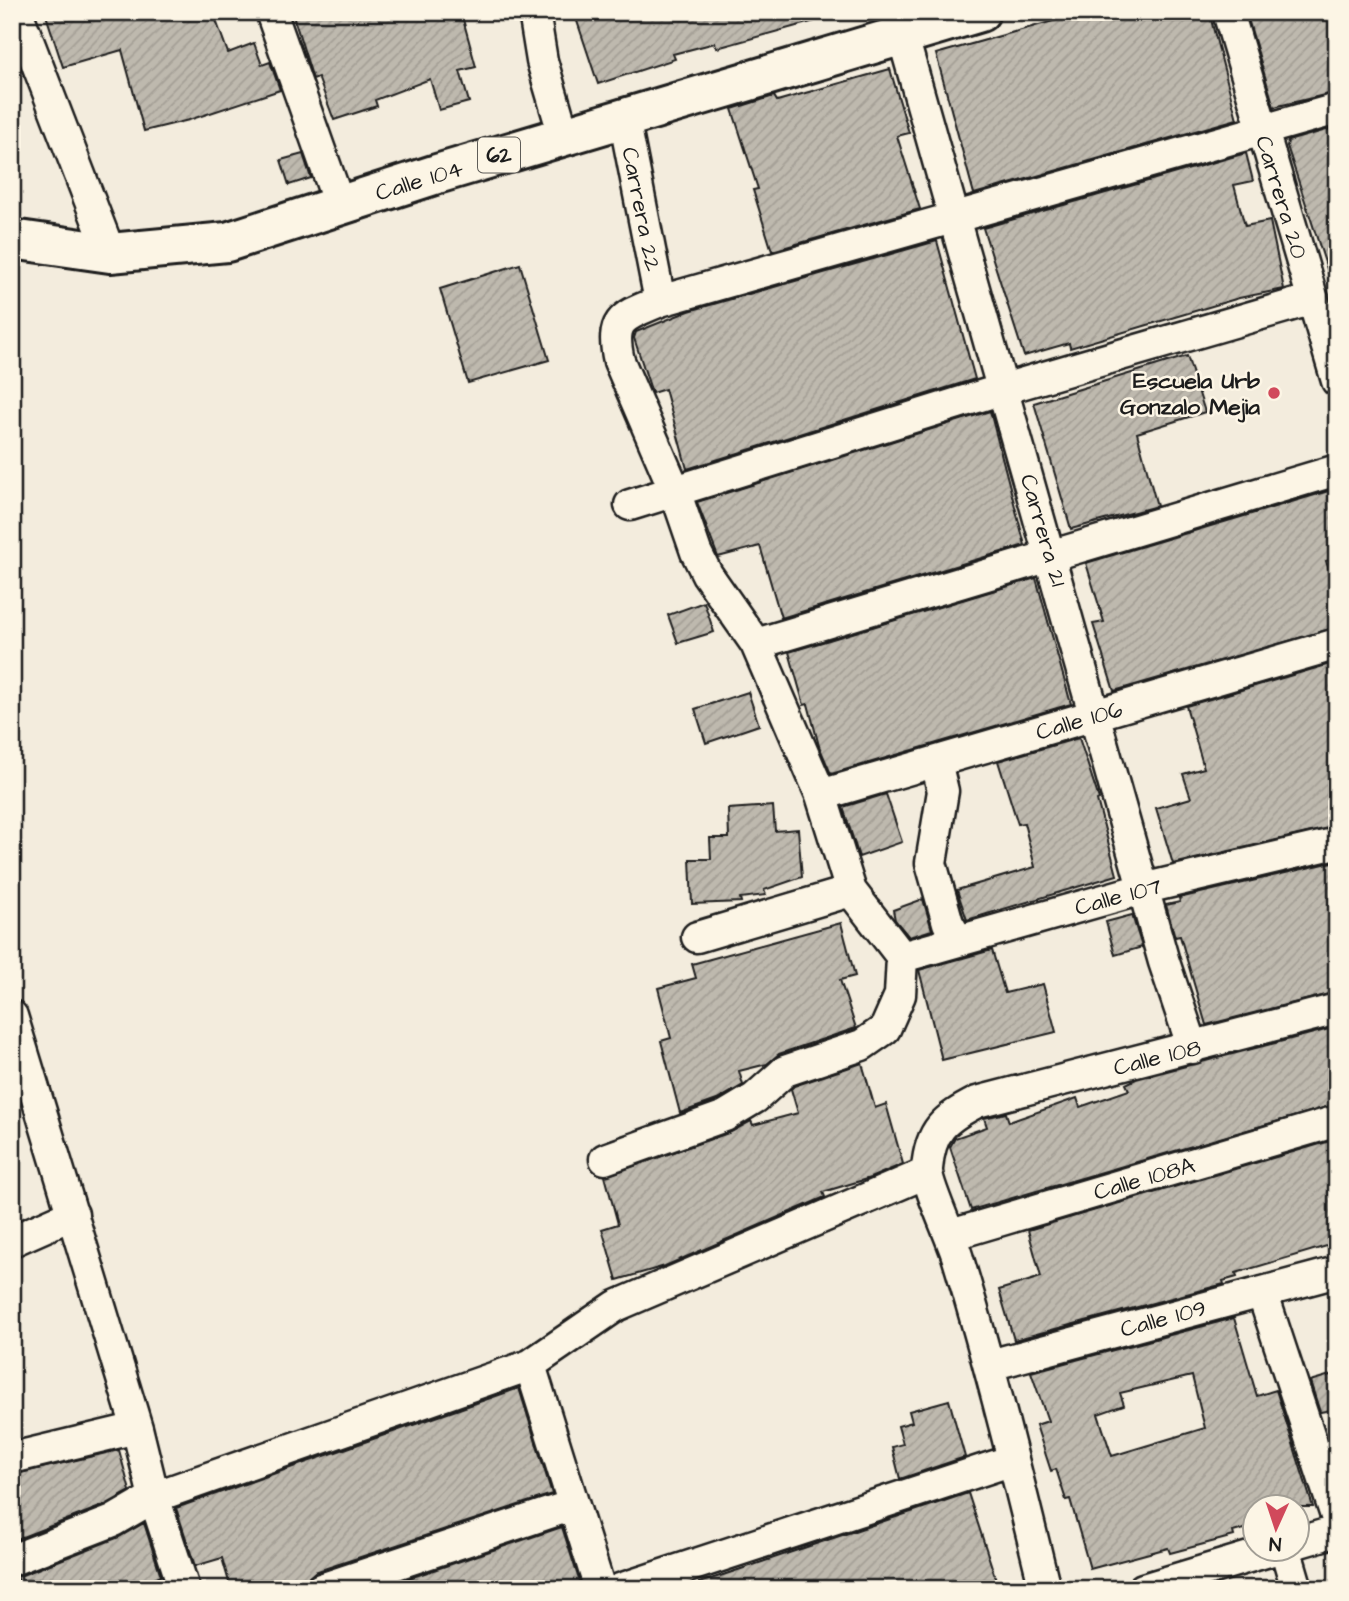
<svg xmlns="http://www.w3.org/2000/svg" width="1349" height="1601" font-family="'Architects Daughter',sans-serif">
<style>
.building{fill:url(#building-hatch);stroke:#1c1c1c;stroke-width:2;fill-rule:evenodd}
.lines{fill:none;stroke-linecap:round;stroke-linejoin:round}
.street-casing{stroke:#1c1c1c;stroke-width:35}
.primary-casing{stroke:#1c1c1c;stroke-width:44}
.street{stroke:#fcf5e5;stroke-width:30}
.primary{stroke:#fcf5e5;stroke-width:38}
.poi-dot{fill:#d1495b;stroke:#fcf5e5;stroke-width:2.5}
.labels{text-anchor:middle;stroke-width:5;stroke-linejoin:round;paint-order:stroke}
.shield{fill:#fcf5e5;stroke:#5f5d58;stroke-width:2}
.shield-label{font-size:21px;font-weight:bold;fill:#1c1c1c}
.street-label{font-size:23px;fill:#1c1c1c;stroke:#fcf5e5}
.poi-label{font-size:23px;font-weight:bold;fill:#1c1c1c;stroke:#fcf5e5;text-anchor:end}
</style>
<defs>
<pattern id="building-hatch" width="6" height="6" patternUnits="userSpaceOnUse" patternTransform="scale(1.75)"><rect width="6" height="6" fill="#beb9ae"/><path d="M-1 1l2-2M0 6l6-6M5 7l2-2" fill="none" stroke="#a39e95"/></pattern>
</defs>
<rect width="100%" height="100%" fill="#f3ecdd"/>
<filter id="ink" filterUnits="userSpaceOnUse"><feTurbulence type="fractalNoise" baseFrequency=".0143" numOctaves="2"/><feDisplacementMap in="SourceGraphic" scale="14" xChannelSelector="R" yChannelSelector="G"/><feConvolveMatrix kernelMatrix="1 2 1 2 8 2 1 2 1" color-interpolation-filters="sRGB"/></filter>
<g filter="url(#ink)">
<path class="building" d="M45,12h168l15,41 26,-10 8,22 8,-3 10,28 -91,30 -45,11 -22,-81 -59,17z
M292,12h169l15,55 -16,4 9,31 -30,8 -9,-31 -55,21 2,6 -43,14 -16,-43 -5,2z
M574,12h247l1,7 -105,29 -2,-5 -42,11 2,5 -77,25z
M1085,12h124l28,107 -263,75 -38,-140z
M1246,12h91v80l-63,15z
M890,69l19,64 -12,3 23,73 -148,42 -19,-61 5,-1 -26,-80 42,-13 3,5z
M1337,127v156l-5,1 -45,-138 1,-5z
M1246,153l7,28 -19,4 11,41 25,-5 14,68 -45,9 -169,50 -1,-5 -45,13 -41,-128z
M303,154l8,24 -22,7 -8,-25z
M937,241l38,138 -288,90 -22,-80 -13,4 -18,-55 2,-6 53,-21z
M520,264l29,96 -81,23 -28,-94z
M1187,356l18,56 -68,21 20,73 -86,23 -37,-126z
M990,411l35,134 -244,73 -21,-72 -42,11 -21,-55z
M1332,490l5,19v49l-11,3 11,33v33l-223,64 -21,-67 11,-2 -18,-59z
M1036,578l35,126 -240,70 -12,-28 -11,-42 -4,1 -15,-53z
M704,602l10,30 -36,11 -10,-28z
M1337,662v164l-164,38 -17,-56 35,-10 -8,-24 21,-6 -18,-62z
M748,692l11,33 -53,18 -11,-34z
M1079,738l20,61 -2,1 20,75 -150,45 -10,-30 78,-23 -11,-44 -6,1 -20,-63z
M886,794l16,48 -43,15 -16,-50z
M773,806l2,25 23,-2 4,48 -38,13 2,5 -26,3 1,4 -49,2 -2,-45h21l-1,-21h19l-1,-29z
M1337,861v131l-131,33 -26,-89 -5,1 -9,-32 14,-3 -1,-4z
M923,899l9,31 -23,7 -14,-17 -2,-10z
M1132,915l10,32 -27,8 -9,-33z
M841,923l14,53 -15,4 16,48 -77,26 -12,10 -28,7 4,14 -26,15 -37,13 -19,-72 10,-3 -13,-50 38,-10 -4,-14z
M992,950l13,43 38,-9 13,48 -114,28 -23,-90z
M1337,1027v77l-366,106 -21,-63 5,-9 32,-11 -3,-9 22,-5 3,9 68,-24 3,9 49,-17 -3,-6 10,-5z
M862,1063l13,45 11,-4 17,60 -33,14 -47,14 2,5 -160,69 -48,14 -15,-51 16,-5 -13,-48 126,-44 20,-11 2,4 45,-12 -7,-24 3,-3z
M1337,1139v104l-101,30 1,4 -14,4 1,3 -210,56 -15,-50 42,-13 -13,-47z
M1234,1318l23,78 19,-6 37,117h-58v19l-22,6 1,4 -64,17 -2,-5 -78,21 -20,-70 -4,1 -10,-31 -5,2 -15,-46 12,-4 -17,-49zM1192,1376l13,52 -93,28 -14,-42 26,-9 -4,-12z
M1337,1373v36l-17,3 -10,-31z
M519,1388l33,106 -237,78 -7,6 -4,11h-73l-9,-31 -27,8 -19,-58z
M949,1400l16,57 -65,22 -8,-32 11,-3 -5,-18 14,-4 -3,-11z
M119,1450l11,41 -25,14 -93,36v-66z
M968,1493l31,96h-299l-1,-6z
M144,1523l17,53 -7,3 3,10h-135l-5,-12 102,-40z
M562,1527l20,62h-205z"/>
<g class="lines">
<g class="street-casing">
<path id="street" d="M17,12l93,241
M271,12l68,192
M534,12l8,49 22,75
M896,12l268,950 29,86
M1228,12l109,369
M624,118l36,183
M630,505l373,-116 310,-90
M756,644l581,-174
M936,762l7,29 -12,72 17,60 10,17
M821,795l516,-151
M697,937l154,-46
M902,957l244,-69 191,-45
M12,1016l125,412 17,69 30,92
M605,1159l120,-43 30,-18 30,-27 77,-26 23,-16 15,-34 2,-38 -51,-66 -30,-96 -65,-151 -49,-70 -11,-22 -21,-61 -56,-130c-10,-44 6,-45 41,-60l677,-192
M951,1235l386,-114
M12,1241l61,-27
M1262,1292l75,227
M530,1365l70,224
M990,1365l347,-93
M12,1458l125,-30
M1296,1543l41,-12
M1285,1548l12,41
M12,1560l101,-39 41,-24 376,-132 86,-59 310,-133
M321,1589l252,-84
M620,1589l393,-129
M1045,1589c-27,-111 -54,-221 -87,-330 -5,-19 -32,-75 -31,-90 3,-39 17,-50 50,-67l360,-93
M1143,1589l136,-41"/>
</g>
<g class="primary-casing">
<path id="primary" d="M12,239l98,14 117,-11 210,-68 543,-162"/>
</g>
<use href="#street" class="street"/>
<use href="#primary" class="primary"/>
</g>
</g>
<circle class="poi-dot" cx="1274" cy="393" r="7"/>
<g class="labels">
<rect class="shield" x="478" y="137.5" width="42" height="35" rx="5"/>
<g class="shield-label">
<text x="499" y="162">62</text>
</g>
<g class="street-label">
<text transform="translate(419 180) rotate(-17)" y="8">Calle 104</text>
<text transform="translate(1282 197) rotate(73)" y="8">Carrera 20</text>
<text transform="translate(642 209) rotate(79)" y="8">Carrera 22</text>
<text transform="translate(1044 530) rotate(74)" y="8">Carrera 21</text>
<text transform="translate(1079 720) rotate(-16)" y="8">Calle 106</text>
<text transform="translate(1118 896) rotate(-15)" y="8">Calle 107</text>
<text transform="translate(1157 1057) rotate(-14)" y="8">Calle 108</text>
<text transform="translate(1144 1178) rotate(-16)" y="8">Calle 108A</text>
<text transform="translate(1163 1318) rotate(-15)" y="8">Calle 109</text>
</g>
<g class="poi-label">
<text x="1260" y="388">Escuela Urb<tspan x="1260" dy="26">Gonzalo Mejia</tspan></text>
</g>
</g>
<rect width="1349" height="1601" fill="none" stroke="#fcf5e5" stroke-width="42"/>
<rect x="21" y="21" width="1307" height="1559" fill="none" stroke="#1c1c1c" stroke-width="2.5" filter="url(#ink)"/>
<g transform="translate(1276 1528) rotate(183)"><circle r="33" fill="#fcf5e5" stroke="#a29e95" stroke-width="2"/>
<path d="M0-5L12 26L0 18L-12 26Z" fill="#d1495b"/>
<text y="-10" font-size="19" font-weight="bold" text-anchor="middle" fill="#1c1c1c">N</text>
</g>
</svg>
